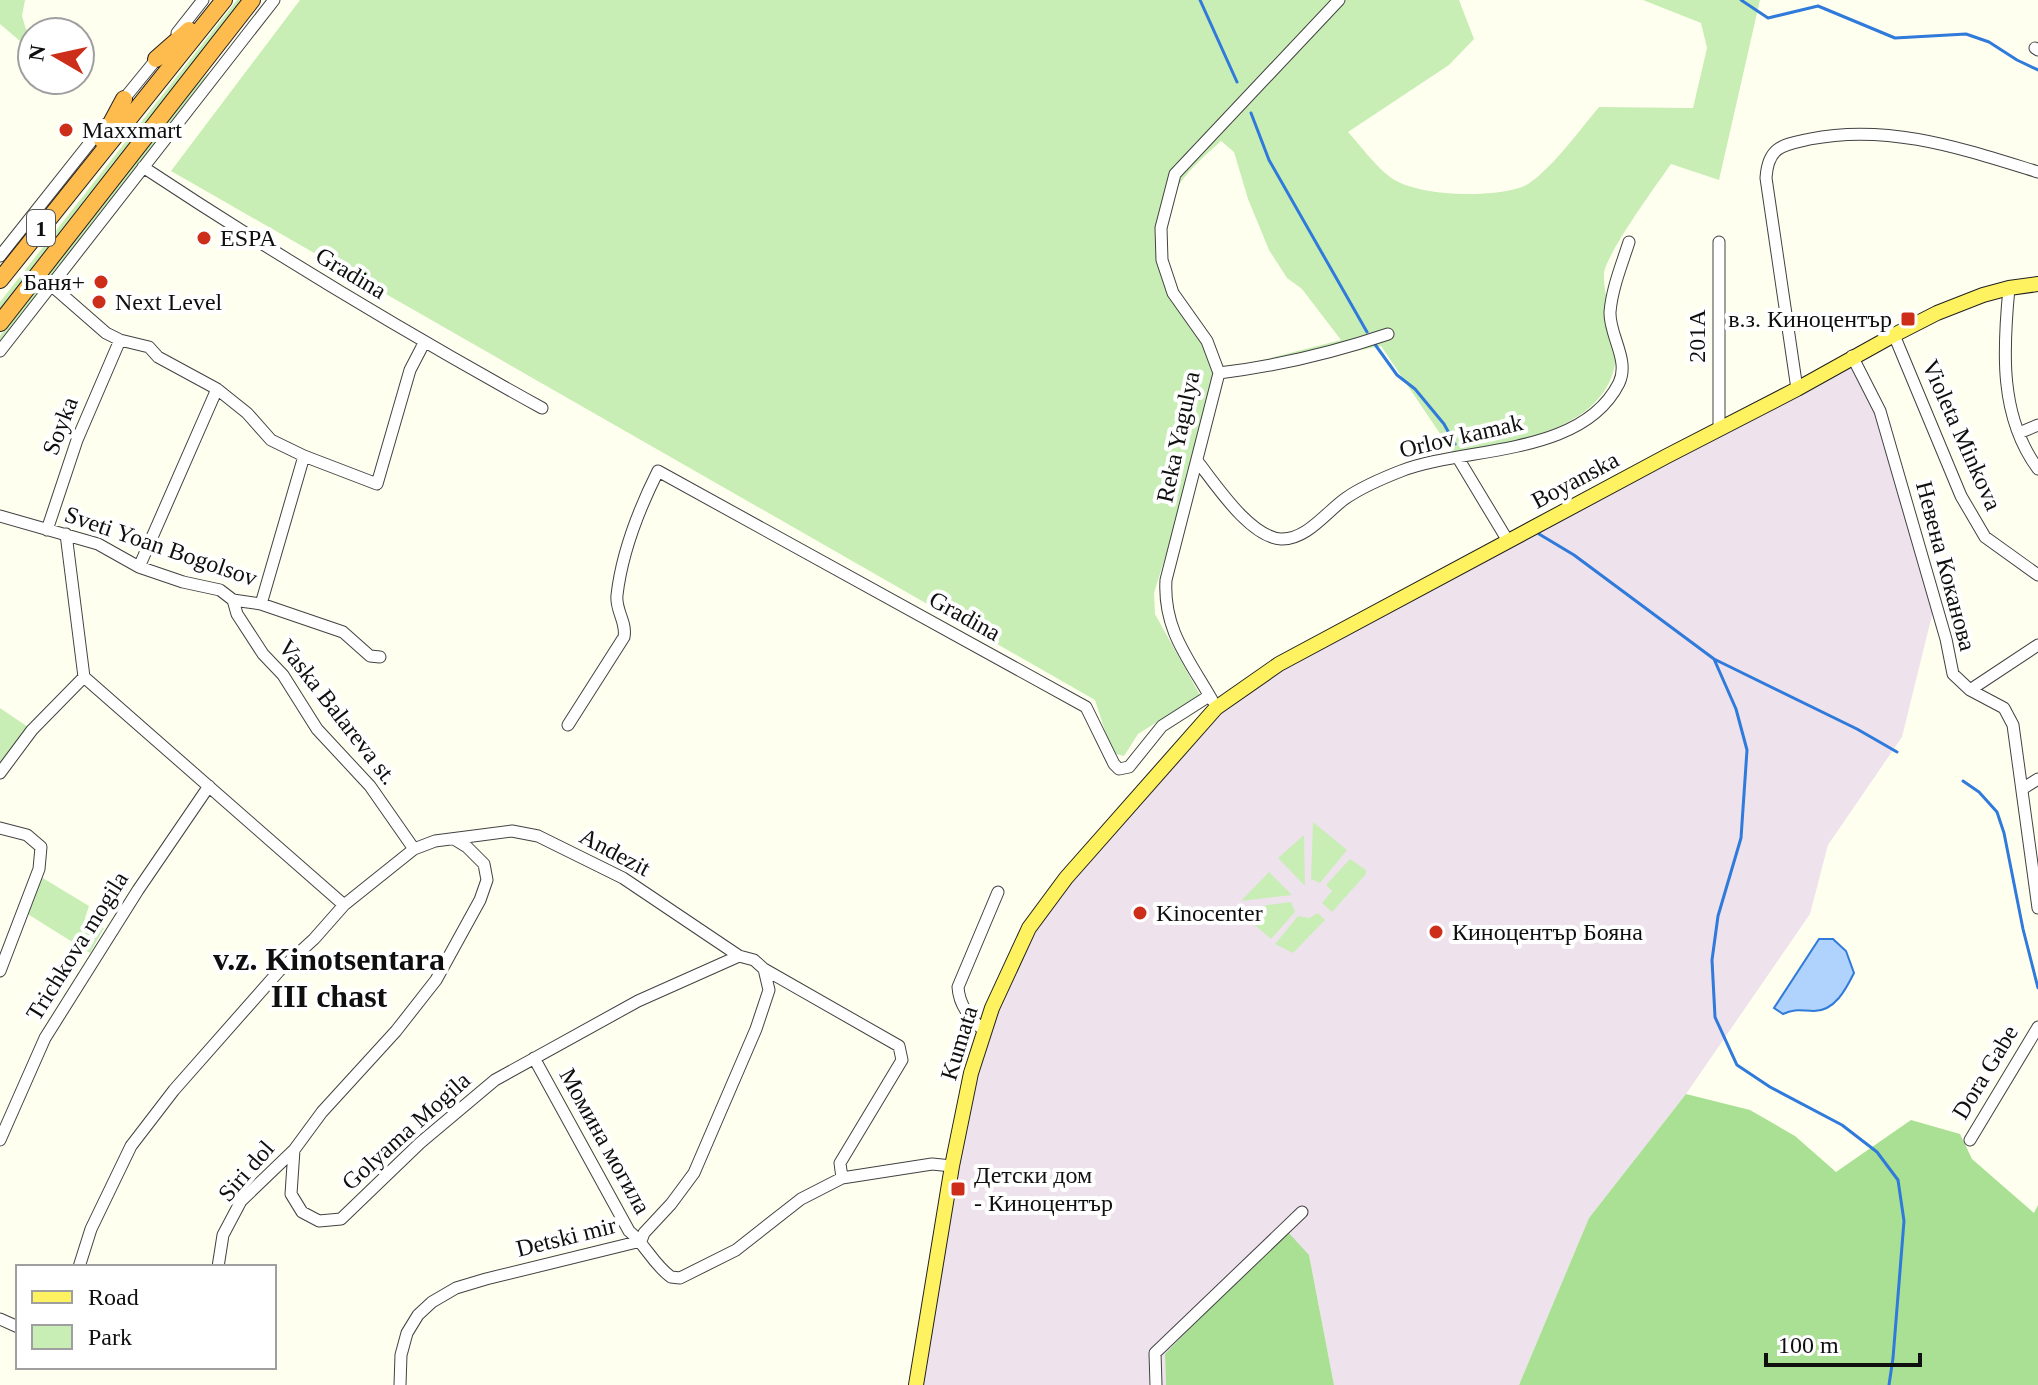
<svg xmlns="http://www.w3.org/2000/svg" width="2038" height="1385" font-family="'Times New Roman',serif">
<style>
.industrial{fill:#eee2ed}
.green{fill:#c9eeb5;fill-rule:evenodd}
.forest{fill:#a9e093}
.water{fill:#afd3fc;stroke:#2f7ada;stroke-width:2}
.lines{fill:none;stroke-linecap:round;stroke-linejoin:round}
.stream{stroke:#2f7ada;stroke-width:3}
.minor-casing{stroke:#424242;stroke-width:13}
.major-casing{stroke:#202020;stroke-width:16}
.highway-casing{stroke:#202020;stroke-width:18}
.minor{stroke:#fff;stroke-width:11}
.major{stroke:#fff260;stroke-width:14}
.highway{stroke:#ffbc4e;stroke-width:16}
.poi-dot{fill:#cc2e19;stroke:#fff;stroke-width:3}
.labels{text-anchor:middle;stroke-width:8;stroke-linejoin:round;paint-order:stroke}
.shield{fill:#fff;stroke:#575757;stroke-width:2}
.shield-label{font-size:22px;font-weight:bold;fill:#0f0f0f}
.poi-label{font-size:24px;fill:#0f0f0f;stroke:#fff;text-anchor:start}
.street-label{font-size:24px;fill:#0f0f0f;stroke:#fff}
.district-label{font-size:32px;font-weight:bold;fill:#0f0f0f;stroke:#fff}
</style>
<rect width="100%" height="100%" fill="#fffff0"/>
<path class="industrial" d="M1852,356l28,55 55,192 -33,134 -74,108 -18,69 -124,180 -97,124 -70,167h-185l-25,-130 -144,99 1,31h-250l55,-312 58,-145 187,-220 63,-44z"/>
<path class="green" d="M0,0h25l-3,16 6,20 -8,5 -20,-17z
M237,0h5l-242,309v-7z
M300,0h1159l15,39 -25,26 -101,67c13,14 27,34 42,45 27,20 101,21 132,10 23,-9 60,-60 77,-80l94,1 14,-60 -6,-25 -58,-23h117l-41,180 -48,-16c-14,20 -66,91 -67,110 -1,28 16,58 12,85 -9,72 -106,84 -163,94l-72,-107 -165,32 -32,119 -30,96 1,21 45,81 -62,39 -14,22 -12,-3 -17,-53 -924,-529zM1221,141l13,11 14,47 21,51 18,28 15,11 39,51 -115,29c-31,-49 -76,-99 -55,-161 2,-7 4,-17 8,-23 10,-16 29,-32 42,-44z
M208,73l2,2 -210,268v-7l192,-246z
M0,708l28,19 -28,37z
M1313,822l34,28 -27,33 -9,-4z
M1304,835l1,51 -27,-28z
M1350,859l16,11v4l-34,38 -10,-9 10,-12 -6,-6z
M1269,872l23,23 -51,6z
M41,877l48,29 -4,12 19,10 -14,25 -64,-40z
M1291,902l4,10 -24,27 -35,-30z
M1318,913l7,7 -32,33 -18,-9 23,-28 11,2z"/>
<path class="forest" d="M1686,1094l64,16 45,26 41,36 75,-52 49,14 12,25 62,54 4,-8v180h-519l70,-167z
M1286,1230l23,25 25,130h-168l-1,-31z"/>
<path class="water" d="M1819,939h14l13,12 8,22c-8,16 -19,38 -40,38 -12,0 -19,-3 -31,3l-9,-6z"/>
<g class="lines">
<path class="stream" d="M1200,0l37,82
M1741,0l27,18 50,-12 77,32 71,-4 23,8 28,18 21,10
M1251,113l18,47 98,172
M1374,343l23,32 18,14 29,35 11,20
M1539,534l35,21 140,104 143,70 40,23
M1714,659l22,50 11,41 -6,88 -23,78 -6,44 3,57 22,48 33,22 72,38 35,27 21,28 6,41 -11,137 -4,27
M1963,781l16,11 18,20 7,21 19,96 15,59"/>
<g class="minor-casing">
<path id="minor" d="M177,33l26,-33
M2035,48l3,2
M119,105l40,-49
M143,167c130,86 263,166 399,241
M1719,242v188
M0,256l104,-131
M51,285l55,48 14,7 29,7 9,10 59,32 30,24 24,27 33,16 73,28 33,-114 14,-27
M2009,288c-6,62 -10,128 29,181
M1894,335l67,161 24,41 53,38
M0,351l274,-351
M1852,356l28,55 66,228 7,35 17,16 34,18 9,17 25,183
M1219,373c58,-7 113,-20 169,-39
M1797,389l-31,-211c2,-32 17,-33 44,-39 79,-16 153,10 228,33
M2019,433l19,-8
M1458,458l50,83
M1198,462c18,23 52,75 83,77 26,1 46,-28 65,-41 16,-11 37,-20 55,-27 65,-25 181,-14 218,-88 11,-23 -10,-48 -9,-71 2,-24 12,-48 19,-70
M0,516l98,28 41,23 44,15 37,8 13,10 28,4 82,28 27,24 10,1
M47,530l30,-90 43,-100
M66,534l18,143
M139,567l78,-178
M233,600l4,14 26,40 20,21 34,54 53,57 44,63
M261,604l43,-148
M84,677l260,228
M1970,690l68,-45
M1212,700c-24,-42 -49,-71 -46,-120l53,-207 -12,-32 -34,-48 -11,-33 -1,-32 14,-54 164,-174
M568,725l56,-88c3,-15 -9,-27 -7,-42 5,-43 22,-86 41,-124l428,236 28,57 5,5 10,-2 33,-41 47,-30
M0,773l32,-43 52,-53
M2022,789l16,-10
M0,828l27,7 14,12 -2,22 -39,102
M984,1031c-13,-12 -25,-25 -26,-44l40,-95
M534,1058l95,173c16,13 24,33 42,46l9,1 56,-28 65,-51 41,-21 90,-14 20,2
M0,1140l45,-102 93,-148 71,-104
M1970,1140l68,-113
M294,1150l-3,44 11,18 17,9 22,-2 79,-76 75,-63 143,-79 101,-45 15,4 10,9 135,77 3,14 -62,103 2,15
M641,1241l3,-8 27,-29 23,-31 62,-144 13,-39 -5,-21
M79,1267l12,-38 40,-83 43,-56 105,-119 35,-32 30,-34 70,-56 21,-8 77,-10 26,5 85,42 116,78
M218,1267l5,-32 18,-34 53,-51 28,-38 74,-81 40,-51 44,-80 7,-20 -3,-16 -17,-17 -13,-8
M0,1319l18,8
M400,1385l1,-30 6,-22 11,-18 14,-13 24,-14 30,-9 155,-38
M1156,1385l-1,-32 147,-141"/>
</g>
<g class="major-casing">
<path id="major" d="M916,1385l36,-219 19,-93 21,-65 37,-80 37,-50 150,-170 63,-44 388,-208 130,-67 97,-54 43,-22 46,-18 26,-7 29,-4"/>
</g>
<g class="highway-casing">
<path id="highway" d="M156,59l33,-29
M102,140l22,-41
M0,280l224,-280
M0,323l252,-323"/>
</g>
<use href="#minor" class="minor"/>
<use href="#major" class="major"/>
<use href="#highway" class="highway"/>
</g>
<g class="poi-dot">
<circle cx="66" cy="130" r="8"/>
<circle cx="204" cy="238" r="8"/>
<circle cx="101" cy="282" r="8"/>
<circle cx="99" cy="302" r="8"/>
<rect x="1900" y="311" width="16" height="16" rx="4"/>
<circle cx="1140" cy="913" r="8"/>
<circle cx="1436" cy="932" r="8"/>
<rect x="950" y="1181" width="16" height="16" rx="4"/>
</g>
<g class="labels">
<rect class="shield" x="27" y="210" width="28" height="36" rx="6"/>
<g class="shield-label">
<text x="41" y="236">1</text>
</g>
<g class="poi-label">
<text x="82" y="138">Maxxmart</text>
<text x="220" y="246">ESPA</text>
<text x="85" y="290" text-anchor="end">Баня+</text>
<text x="115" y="310">Next Level</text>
<text x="1892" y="327" text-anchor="end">в.з. Киноцентър</text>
<text x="1156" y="921">Kinocenter</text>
<text x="1452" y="940">Киноцентър Бояна</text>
<text x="974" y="1183">Детски дом<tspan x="974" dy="28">- Киноцентър</tspan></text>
</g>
<g class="street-label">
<text transform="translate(351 273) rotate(31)" y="8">Gradina</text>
<text transform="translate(1697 336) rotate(-90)" y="8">201А</text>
<text transform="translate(60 426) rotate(-69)" y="8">Soyka</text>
<text transform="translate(1962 435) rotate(66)" y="8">Violeta Minkova</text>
<text transform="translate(1461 436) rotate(-13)" y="8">Orlov kamak</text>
<text transform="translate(1178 437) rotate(-78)" y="8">Reka Yagulya</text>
<text transform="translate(1575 480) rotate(-28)" y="8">Boyanska</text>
<text transform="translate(161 546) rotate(19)" y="8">Sveti Yoan Bogolsov</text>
<text transform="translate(1946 566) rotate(75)" y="8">Невена Коканова</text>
<text transform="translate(965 616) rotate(29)" y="8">Gradina</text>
<text transform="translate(338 712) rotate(52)" y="8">Vaska Balareva st.</text>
<text transform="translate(615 852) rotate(28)" y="8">Andezit</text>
<text transform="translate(77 946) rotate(-58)" y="8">Trichkova mogila</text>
<text transform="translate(959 1043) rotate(-73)" y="8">Kumata</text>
<text transform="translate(1985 1072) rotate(-59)" y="8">Dora Gabe</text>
<text transform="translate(406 1131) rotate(-42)" y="8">Golyama Mogila</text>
<text transform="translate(605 1141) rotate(61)" y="8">Момина могила</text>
<text transform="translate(246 1171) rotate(-49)" y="8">Siri dol</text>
<text transform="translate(566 1237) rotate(-14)" y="8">Detski mir</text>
</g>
<g class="district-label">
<text x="329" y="970">v.z. Kinotsentara<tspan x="329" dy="37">III chast</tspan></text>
</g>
</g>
<rect x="16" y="1265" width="260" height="104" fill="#ffffff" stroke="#9f9f9f" stroke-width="2"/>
<rect x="32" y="1291" width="40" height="12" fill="#fff260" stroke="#9f9f9f" stroke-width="2"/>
<text x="88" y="1305" font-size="24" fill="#0f0f0f">Road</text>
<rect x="32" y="1325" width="40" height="24" fill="#c9eeb5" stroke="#9f9f9f" stroke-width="2"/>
<text x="88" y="1345" font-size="24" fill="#0f0f0f">Park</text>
<g transform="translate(56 56) rotate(279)"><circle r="38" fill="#ffffff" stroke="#9f9f9f" stroke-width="2"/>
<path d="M0-6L14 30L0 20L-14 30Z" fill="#cc2e19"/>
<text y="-12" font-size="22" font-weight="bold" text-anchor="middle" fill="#0f0f0f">N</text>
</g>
<path d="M1766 1353v12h154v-12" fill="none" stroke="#0f0f0f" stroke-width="4"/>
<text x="1778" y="1353" font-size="24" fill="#0f0f0f" stroke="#ffffff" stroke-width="6" paint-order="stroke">100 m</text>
</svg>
